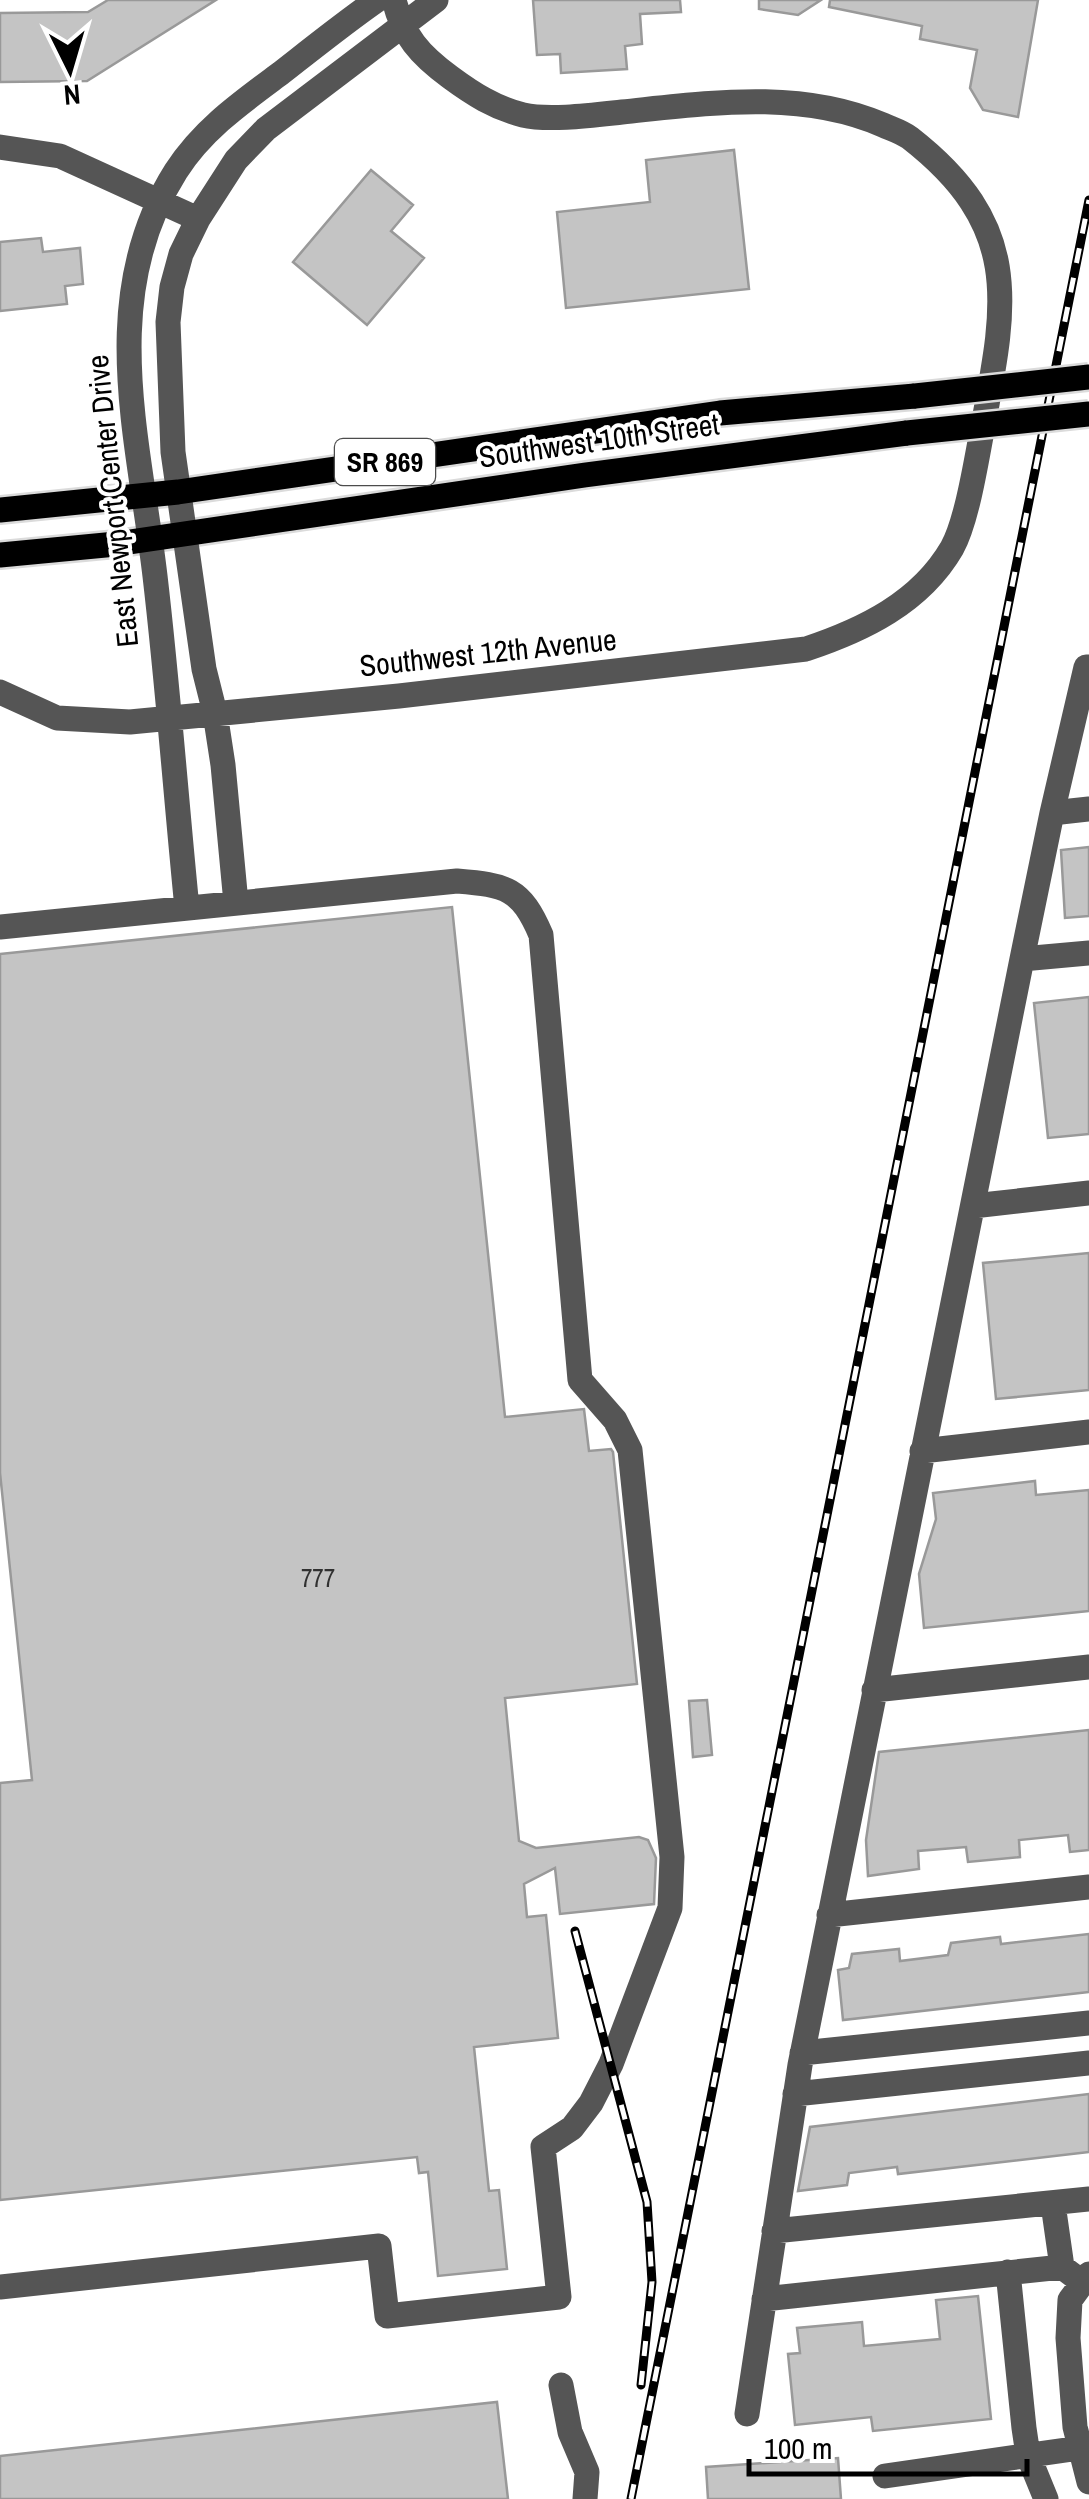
<svg xmlns="http://www.w3.org/2000/svg" width="1089" height="2499" font-family="'Archivo Narrow',sans-serif">
<style>
.building{fill:#c4c4c4;stroke:#999;stroke-width:2.5}
.lines{fill:none;stroke-linecap:round;stroke-linejoin:round}
.major-casing{stroke:#dbdbdb;stroke-width:30}
.minor{stroke:#555;stroke-width:25}
.major{stroke:#000;stroke-width:25}
.rail-casing{stroke:#000;stroke-width:9}
.rail{stroke:#fff;stroke-width:5;stroke-dasharray:15;stroke-linecap:butt}
.major-bridge-casing{stroke:#dbdbdb;stroke-width:30;stroke-linecap:butt}
.major-bridge{stroke:#000;stroke-width:25}
.labels{text-anchor:middle;stroke-width:8;stroke-linejoin:round;paint-order:stroke}
.number-label{font-size:25px;fill:#313131}
.shield{fill:#fff;stroke:#4c4c4c;stroke-width:2.5}
.shield-label{font-size:28px;font-weight:bold;fill:#000}
.street-label{font-size:30px;fill:#000;stroke:#fff}
</style>
<rect width="100%" height="100%" fill="#fff"/>
<path class="building" d="M108,0h108l-129,81 -87,1v-69l88,-1z
M533,0h147l1,12 -41,2 2,30 -17,2 2,23 -66,4 -1,-19 -23,1z
M759,0h62l-23,15 -39,-6z
M830,0h208l-20,117 -35,-7 -13,-22 7,-38 -57,-11 2,-13 -93,-19z
M734,150l15,139 -183,19 -9,-96 93,-10 -4,-42z
M371,170l42,35 -22,26 33,27 -57,67 -74,-63z
M41,238l2,14 37,-4 3,36 -18,2 2,18 -67,7v-69z
M1089,847v69l-24,2 -4,-68z
M452,907l53,510 79,-8 5,42 22,-2 2,3 24,232 -132,14 14,143 17,7 103,-11 9,3 8,18 -2,46 -94,10 -5,-46 -31,16 3,33 19,-2 12,123 -84,9 15,144 10,-1 8,79 -69,7 -10,-104 -9,1 -2,-16 -417,43v-417l32,-3 -32,-307v-519z
M1089,997v137l-41,4 -14,-135z
M1089,1253v137l-93,9 -13,-136z
M1035,1481l1,14 53,-5v121l-165,17 -5,-54 17,-55 -3,-26z
M707,1700l5,55 -19,2 -4,-56z
M1089,1730v120l-19,2 -2,-17 -49,5 1,17 -52,5 -2,-15 -48,4 1,18 -51,7 -2,-36 13,-88z
M1089,1934v58l-246,28 -5,-50 11,-2 3,-14 47,-5 1,12 48,-6 3,-12 49,-6 1,7z
M1089,2094v58l-191,22 -1,-7 -48,6 -2,12 -49,6 12,-64z
M978,2296l13,123 -118,12 -2,-14 -76,8 -7,-71 12,-1 -3,-25 65,-6 2,24 76,-7 -4,-39z
M497,2402l11,97h-508v-43z
M838,2458l3,41h-133l-2,-32z"/>
<g class="lines">
<g class="major-casing">
<path id="major" d="M0,510l178,-18 542,-79 195,-17
M0,555l116,-11 469,-69 322,-42"/>
</g>
<path class="minor" d="M0,147l60,9 138,63
M0,692l57,26 73,4 269,-26 407,-47c57,-19 114,-46 146,-101 15,-27 24,-86 30,-117 24,-127 42,-204 -72,-293 -8,-6 -18,-9 -27,-13 -83,-36 -174,-22 -261,-13 -28,3 -73,9 -99,3 -28,-7 -50,-21 -73,-38 -30,-22 -47,-41 -56,-77
M1089,809l-37,4 -30,146 67,-6
M1052,813l34,-146h3
M236,903l-13,-138 -8,-52 -11,-44 -31,-217 -5,-130 4,-35 9,-33 17,-35 38,-59 30,-31 170,-129
M187,908c-11,-110 -19,-221 -32,-332 -16,-137 -59,-279 21,-405 27,-42 66,-69 105,-98 32,-25 63,-50 96,-73
M0,927l457,-46c49,4 64,7 84,54l39,445 35,40 15,30 42,407 -2,51 -59,156 -20,39 -19,25 -29,19 16,150 -172,19 -8,-70 -379,41
M973,1206l116,-13
M922,1451l167,-19
M874,1690l215,-23
M829,1915l260,-28
M802,2053l287,-30
M795,2094l294,-31
M1053,2204l9,63
M774,2231l315,-32
M1008,2272l16,156 4,27 18,44
M1089,2274l-19,26 -2,38 7,89 14,55
M764,2299l298,-32 20,15
M561,2385l9,47 17,40 -2,27
M747,2414l53,-349 222,-1106
M885,2476l195,-28"/>
<use href="#major" class="major"/>
<g class="rail-casing">
<path id="rail" d="M575,1931l72,271 5,80 -11,103
M631,2499l458,-2299"/>
</g>
<use href="#rail" class="rail"/>
<g class="major-bridge-casing">
<path id="major-bridge" d="M915,396l174,-19
M907,433l182,-19"/>
</g>
<use href="#major-bridge" class="major-bridge"/>
</g>
<g class="labels">
<g class="number-label">
<text x="318" y="1587">777</text>
</g>
<rect class="shield" x="335" y="439" width="100" height="46" rx="8"/>
<g class="shield-label">
<text x="385" y="472">SR 869</text>
</g>
<g class="street-label">
<text transform="translate(599 441) rotate(-8)" y="10">Southwest 10th Street</text>
<text transform="translate(113 501) rotate(-96)" y="10">East Newport Center Drive</text>
<text transform="translate(488 653) rotate(-6)" y="10">Southwest 12th Avenue</text>
</g>
</g>
<g transform="translate(70 70) rotate(175)" stroke="#ffffff" stroke-width="8" paint-order="stroke">
<path d="M0-8L18 38L0 25L-18 38Z" fill="#000000"/>
<text y="-15" font-size="28" font-weight="bold" text-anchor="middle" fill="#000000">N</text>
</g>
<path d="M749 2459v15h278v-15" fill="none" stroke="#000000" stroke-width="5"/>
<text x="764" y="2459" font-size="30" fill="#000000" stroke="#ffffff" stroke-width="8" paint-order="stroke">100 m</text>
</svg>
